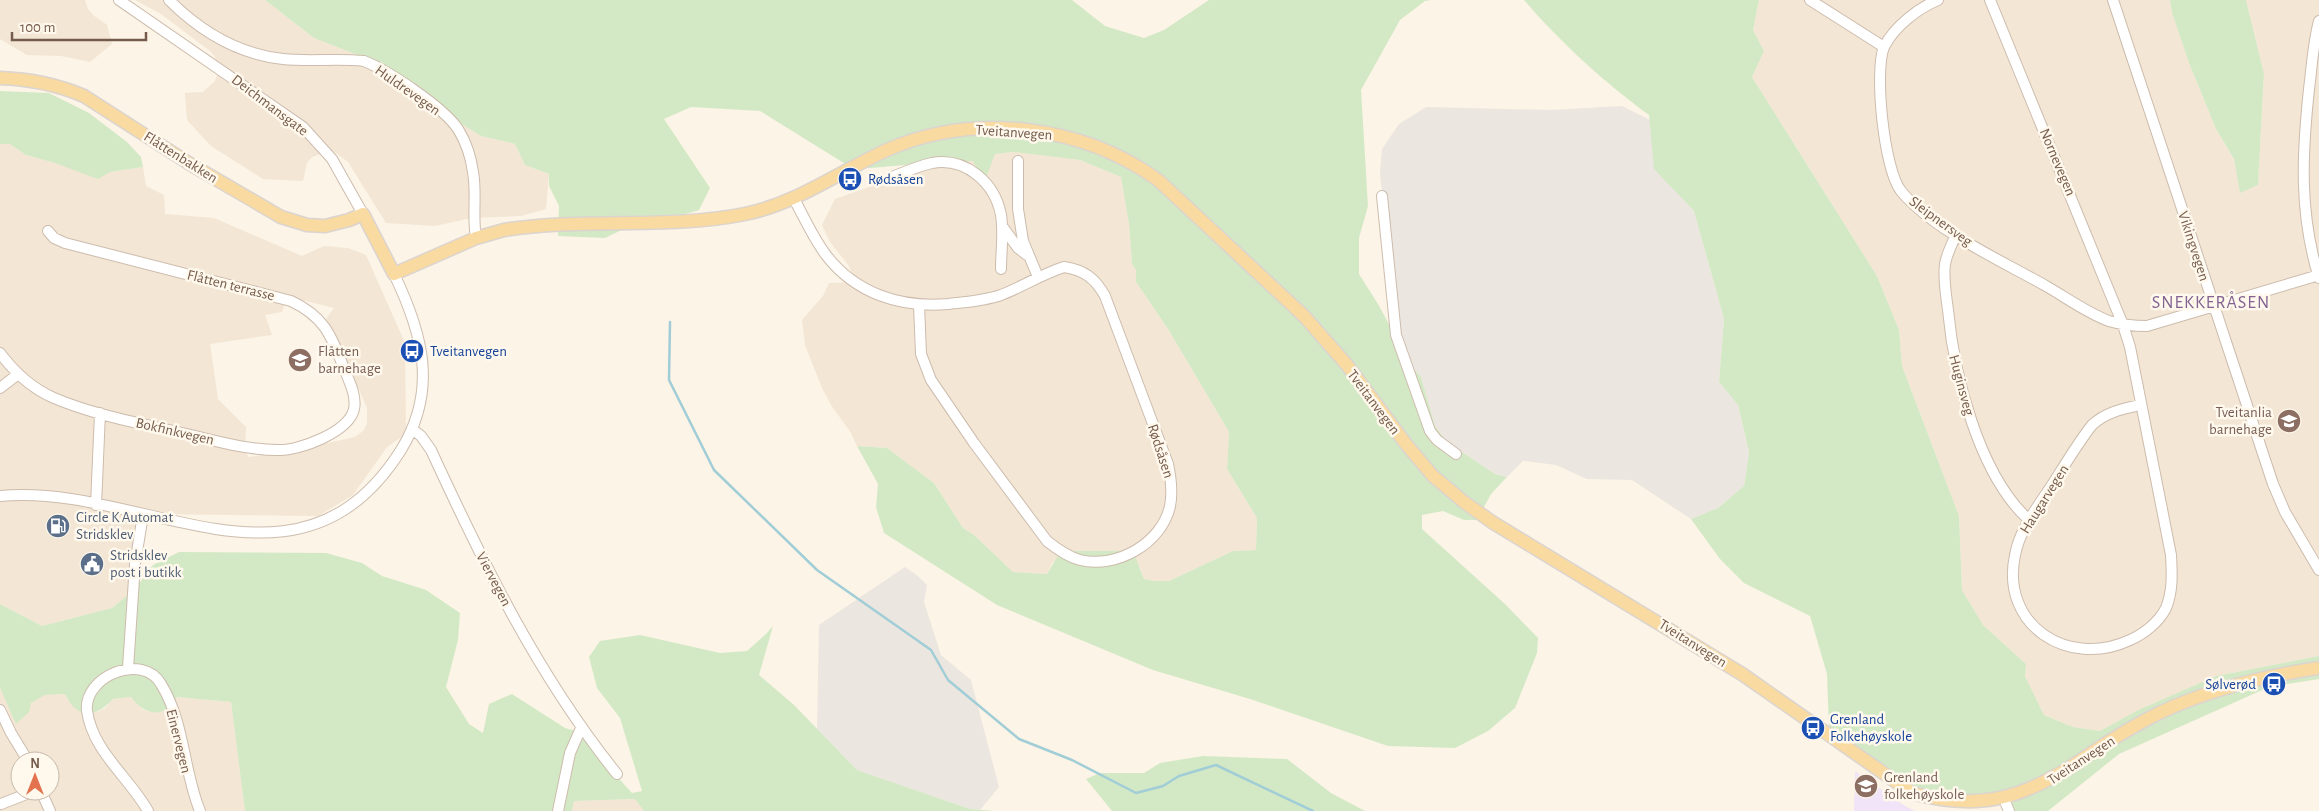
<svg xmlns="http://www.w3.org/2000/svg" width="2319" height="811" font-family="'Alegreya Sans',sans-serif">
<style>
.residential{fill:#f3e6d5;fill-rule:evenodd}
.industrial{fill:#ece6e0}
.education{fill:#f1e3f8}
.green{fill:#d3e9c5}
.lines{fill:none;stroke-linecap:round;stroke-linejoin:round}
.stream{stroke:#a1cdd7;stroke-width:2.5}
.minor-casing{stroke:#cdbcad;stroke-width:12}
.major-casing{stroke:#dbd4d0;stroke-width:15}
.minor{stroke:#fff;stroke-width:10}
.major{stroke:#f9daa0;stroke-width:12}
.labels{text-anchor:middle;stroke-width:5;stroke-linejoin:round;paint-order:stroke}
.street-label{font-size:15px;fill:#755b4b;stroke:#fff8ec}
.transit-label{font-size:15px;fill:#164399;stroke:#fff8ec;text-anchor:start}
.education-label{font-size:15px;fill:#785e54;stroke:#fff8ec;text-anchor:start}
.service-label{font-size:15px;fill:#4e5e75;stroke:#fff8ec;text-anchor:start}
.quarter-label{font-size:18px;letter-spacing:1px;fill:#836391;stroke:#fff8ec}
</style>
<rect width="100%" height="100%" fill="#fcf4e6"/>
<path class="residential" d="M0,0h85l3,9 5,6 14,10 5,19 -22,18 -29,-6 -34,-1 -27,-16z
M135,0h130l49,38 69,27 37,33 61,38 34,8 10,21 24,9 -3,35 -25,7 -50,2 -36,8 -49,-3 -38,-61 -12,-9 -8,-2 -16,6 -5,6 -4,18 -40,-2 -52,-33 -24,-26 -2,-27 18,-1 12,-11 3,-8 -3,-16 -5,-6 -49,-37z
M1759,0h411l2,13 17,50 27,66 18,30 6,33 18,-7 6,-110 -18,-75h73v656l-103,20 -78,34 -38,21 -27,-4 -29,-12 -19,-39 1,-12 -43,-39 -21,-35 -3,-74 -57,-150 -3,-36 -22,-54 -125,-199 12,-26 -11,-21z
M0,144h10l16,11 29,8 55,9 33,-5 3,19 18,9 1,19 49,4 88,38 22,-10 24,2 18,7 39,88 1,91 -19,13 -34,48 -35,21 -164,-2 -12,-2 -12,81 -18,15 -70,18 -42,-22zM290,297l44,11 -8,11 6,9 35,80v16l-4,7 -8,6 -63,14 -44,6 -3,-8 1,-22 -28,-28 -8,-55 62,-9 -7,-20 17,-3 3,-9z
M1013,152l67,8 41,17 8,47 3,40 4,6v12l32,47 61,103 -2,37 30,49 -1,32 -23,1 -64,30h-15l-10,-2 -4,-12 -20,-16 -67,11 -6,12 -34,-2 -39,-37 -11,-7 -29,-45 -47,-35 -30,-2 -6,-13 -20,-28 -9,-17 -17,-43 -3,-25 21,-24 6,-13 26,-1 -6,-16 -19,-24 -8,-17 13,-26 40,-14 23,-1 7,-11 34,-11 34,-1 10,22 12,-29z
M0,688l16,35 15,-20 14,-8 20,-1 3,7 30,11 7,-4 8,-9 18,-2 11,12 8,3 23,-8 4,-7 54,5 14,109h-245zM20,761h30v30h-30z
M635,799l9,12h-72l2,-10z"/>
<path class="industrial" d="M1622,106l28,14 5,49 39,42 30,108 -5,63 19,23 11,47 -5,34 -26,22 -27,11 -59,-39 -45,-1 -31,-14 -33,-4 -16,16 -12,-3 -48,-32 -12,-16 -14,-49 -9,-10 -16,-42 -16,-152 2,-24 17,-25 27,-17 125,3z
M905,567l13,9 9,9 -3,17 17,53 30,25 28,107 -19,23 -10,-1 -113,-39 -40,-41 2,-104z"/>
<path class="education" d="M1855,771l50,35 10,5h-61z"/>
<path class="green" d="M265,0h807l33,26 39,12 20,-8 45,-30h222l-6,1 -25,19 -39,70 7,116 -9,32v36l19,30 34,63 9,10 14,49 12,16 48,32 12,3 -16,17 -14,26h-13l-21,-9 -21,4v14l83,75 33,34 -1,15 -22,55 -27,23 -33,17 -67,-2 -138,-47 -97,-29 -156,-65 -113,-72 -8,-26 2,-23 -21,-38 30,2 47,35 29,45 11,7 39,37 34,2 12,-20 8,-3h53l15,5 9,23 10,2h15l64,-30 23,-1 1,-32 -30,-49 2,-37 -61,-103 -32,-47v-12l-4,-6 -3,-40 -8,-47 -41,-17 -67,-8 -18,2 -11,30 -11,-23 -34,1 -68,6 -24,-3 -87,-54 -69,-4 -27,12 46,69 -11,22 -23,7h-27l-44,21 -47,-2 1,-30 -10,-20v-12l-24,-9 -10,-21 -34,-8 -61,-38 -37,-33 -69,-27z
M1524,0h235l-6,30 11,21 -12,26 125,199 22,54 3,36 57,150 3,74 21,35 43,39 -1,12 19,39 29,12 27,4 38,-21 78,-34 103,-20v23l-50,8 -150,67 -71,57h-36l-4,-9 -38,6 -50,-12 -91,-65 -2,-57 -17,-58 -66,-33 -24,-24 -29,-40 27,-11 26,-22 5,-34 -11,-47 -19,-23 5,-63 -30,-108 -40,-42 -5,-54c-44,-32 -89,-73 -125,-115z
M2170,0h76l18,74 -6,111 -18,8 -6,-34 -18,-30 -27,-66 -17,-50z
M0,91l49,2 40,20 38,29 14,15 2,10 -33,5 -12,7 -43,-16 -29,-8 -16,-11h-10z
M179,552l147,1 36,10 20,13 44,14 34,23 -2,27 -12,47 23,37 14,9 6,-29 23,-10 53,34 11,3 56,62 10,-2 -22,-73 -23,-30 -8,-31 11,-16 40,-6 80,18 27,-2 19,-17 7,-8 -14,49 35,30 63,65 113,39 24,2h-350l-9,-12 -61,2 -2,10h-327l-14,-109 -54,-5c-13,22 -32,19 -46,0l-18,2c-17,19 -36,21 -48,-5l-20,1 -14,8 -2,9 -13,12 -16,-36v-84l42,22 70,-18 23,-19 18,-24z
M1203,756l84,3 44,34 34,18h-253l-26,-32 14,-6h44l16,-10z"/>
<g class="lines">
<path class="stream" d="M670,322l-1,58 45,90 103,100 114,80 17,30 71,59 53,21 64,33 27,-7 16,-10 37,-11 97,46"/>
<g class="minor-casing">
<path id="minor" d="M119,0l184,127 29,32 31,55
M169,0c32,32 68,54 114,59 27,3 54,-1 81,2 25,10 79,46 94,68 8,13 13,28 15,43 4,22 -1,44 3,66
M1810,0l74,47
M1938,0c-20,8 -44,27 -54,47 -10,24 0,123 17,144 32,39 101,70 145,95 21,12 41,27 63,35 13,4 24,5 38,5l172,-51
M1990,0l133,325 7,22 41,208c1,18 2,36 -5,53 -7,14 -22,26 -36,32 -62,29 -130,-15 -115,-85 5,-27 24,-50 39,-73 12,-19 24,-39 38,-57 14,-13 30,-16 48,-20
M2113,0l160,484 12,28 34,58
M2319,21c-6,22 -7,45 -10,68 -7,66 -10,124 10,189
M1018,161v48l5,32 15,36
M892,177c13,-5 26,-11 40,-14 34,-6 63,20 69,52 3,18 0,36 0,54
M1382,196l14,139 34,96 7,9 19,14
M794,199c10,18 19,39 32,56 30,39 75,53 122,49 18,-2 36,-3 53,-9 21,-8 41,-21 63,-28 20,3 31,11 41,29l63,168c3,14 5,27 2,42 -8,37 -53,63 -90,54 -12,-3 -23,-11 -33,-19l-73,-98 -43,-63 -10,-26 -2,-49
M1002,226l16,22 9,7
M1956,235c-4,9 -9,18 -11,29 -2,14 1,31 3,46 6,65 31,165 81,210
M0,353c15,20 31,35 54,45 40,17 85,25 128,35 31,7 64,17 96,17 21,1 71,-18 76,-41 3,-14 -6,-30 -11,-43 -12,-32 -20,-50 -52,-65l-226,-58 -11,-5 -6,-7
M0,388l17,-13
M412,429l9,7 10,14c52,113 107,226 186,324
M0,496c142,-14 298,117 401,-46 37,-60 22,-116 -7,-176
M96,505l4,-92
M128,668l7,-104 8,-49
M0,710l11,23 17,28
M41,791l9,20
M1,804l33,-13
M2006,804l3,7
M148,811c-19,-34 -55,-59 -61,-100 -4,-35 56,-59 74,-27 24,39 22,86 39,127
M558,811l12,-58 11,-25"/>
</g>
<g class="major-casing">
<path id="major" d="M0,78c30,1 56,6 84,18l106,68 91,53 26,8 18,1 24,-6 14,-6 31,60 82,-36 28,-8c79,-13 162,0 241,-16 53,-11 95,-43 144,-65 86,-37 193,-24 269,31l146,136 43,49 59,79 27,32 31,26 28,20 250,152 170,119c66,18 110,6 166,-31 26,-18 53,-35 81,-49 51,-24 105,-37 160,-45"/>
</g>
<use href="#minor" class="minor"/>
<use href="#major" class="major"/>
</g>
<defs>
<g id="bus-disc" transform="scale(1.25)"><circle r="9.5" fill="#1a4fb4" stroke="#fff8ec"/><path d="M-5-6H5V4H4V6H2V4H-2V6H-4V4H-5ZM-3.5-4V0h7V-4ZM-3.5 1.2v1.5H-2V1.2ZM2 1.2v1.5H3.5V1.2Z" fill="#fff"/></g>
<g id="school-disc" transform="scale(1.25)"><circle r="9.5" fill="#8d6e63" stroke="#fff8ec"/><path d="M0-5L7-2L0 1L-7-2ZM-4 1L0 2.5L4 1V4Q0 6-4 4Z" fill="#fff"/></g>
<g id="fuel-disc" transform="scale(1.25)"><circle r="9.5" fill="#5c6f8a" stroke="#fff8ec"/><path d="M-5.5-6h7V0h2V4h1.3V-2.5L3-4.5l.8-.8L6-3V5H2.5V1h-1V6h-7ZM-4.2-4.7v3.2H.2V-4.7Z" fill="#fff"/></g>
<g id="civic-disc" transform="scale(1.25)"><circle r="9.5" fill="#5c6f8a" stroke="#fff8ec"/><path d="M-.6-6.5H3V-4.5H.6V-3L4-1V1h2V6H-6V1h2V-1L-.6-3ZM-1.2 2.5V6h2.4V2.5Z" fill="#fff"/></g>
</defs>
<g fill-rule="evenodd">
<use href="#bus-disc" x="850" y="179"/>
<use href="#bus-disc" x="412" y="351"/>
<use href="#school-disc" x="300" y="360"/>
<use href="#school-disc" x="2289" y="421"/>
<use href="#fuel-disc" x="58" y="526"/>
<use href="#civic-disc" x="92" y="564"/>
<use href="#bus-disc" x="2274" y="684"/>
<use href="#bus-disc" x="1813" y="728"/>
<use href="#school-disc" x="1866" y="786"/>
</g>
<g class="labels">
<g class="street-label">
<text transform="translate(408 90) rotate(35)" y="5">Huldrevegen</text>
<text transform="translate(270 105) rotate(37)" y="5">Deichmansgate</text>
<text transform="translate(1014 132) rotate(4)" y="5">Tveitanvegen</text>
<text transform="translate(181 157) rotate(32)" y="5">Flåttenbakken</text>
<text transform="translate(2058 162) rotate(67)" y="5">Nornevegen</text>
<text transform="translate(1941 221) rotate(36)" y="5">Sleipnersveg</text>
<text transform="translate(2194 246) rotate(72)" y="5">Vikingvegen</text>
<text transform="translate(231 285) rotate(14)" y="5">Flåtten terrasse</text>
<text transform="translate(1962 385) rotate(75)" y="5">Huginsveg</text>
<text transform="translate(1374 402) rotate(53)" y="5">Tveitanvegen</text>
<text transform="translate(175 431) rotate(13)" y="5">Bokfinkvegen</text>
<text transform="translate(1161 451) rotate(72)" y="5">Rødsåsen</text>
<text transform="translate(2044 499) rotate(-58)" y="5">Haugarvegen</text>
<text transform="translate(494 579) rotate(62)" y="5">Viervegen</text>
<text transform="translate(1693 643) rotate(32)" y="5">Tveitanvegen</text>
<text transform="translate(179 741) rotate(76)" y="5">Einervegen</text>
<text transform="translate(2081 760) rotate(-33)" y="5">Tveitanvegen</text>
</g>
<g class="transit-label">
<text x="868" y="184">Rødsåsen</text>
<text x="430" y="356">Tveitanvegen</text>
<text x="2256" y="689" text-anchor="end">Sølverød</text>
<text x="1830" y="724">Grenland<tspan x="1830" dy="17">Folkehøyskole</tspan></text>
</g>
<g class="education-label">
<text x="318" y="356">Flåtten<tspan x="318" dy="17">barnehage</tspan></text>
<text x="2272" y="417" text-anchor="end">Tveitanlia<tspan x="2272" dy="17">barnehage</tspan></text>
<text x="1884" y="782">Grenland<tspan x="1884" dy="17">folkehøyskole</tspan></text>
</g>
<g class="service-label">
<text x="76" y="522">Circle K Automat<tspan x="76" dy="17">Stridsklev</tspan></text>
<text x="110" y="560">Stridsklev<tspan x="110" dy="17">post i butikk</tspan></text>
</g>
<g class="quarter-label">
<text x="2211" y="308">SNEKKERÅSEN</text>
</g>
</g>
<g transform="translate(35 776)"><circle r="24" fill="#fff8ec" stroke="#c8b9ac"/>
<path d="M0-4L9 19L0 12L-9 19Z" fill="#e3734e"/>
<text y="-8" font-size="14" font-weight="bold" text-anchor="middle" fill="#755b4b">N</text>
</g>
<path d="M12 32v8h134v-8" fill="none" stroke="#755b4b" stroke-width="2.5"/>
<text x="20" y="32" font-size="15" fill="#755b4b" stroke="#fff8ec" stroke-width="4" paint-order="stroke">100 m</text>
</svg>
